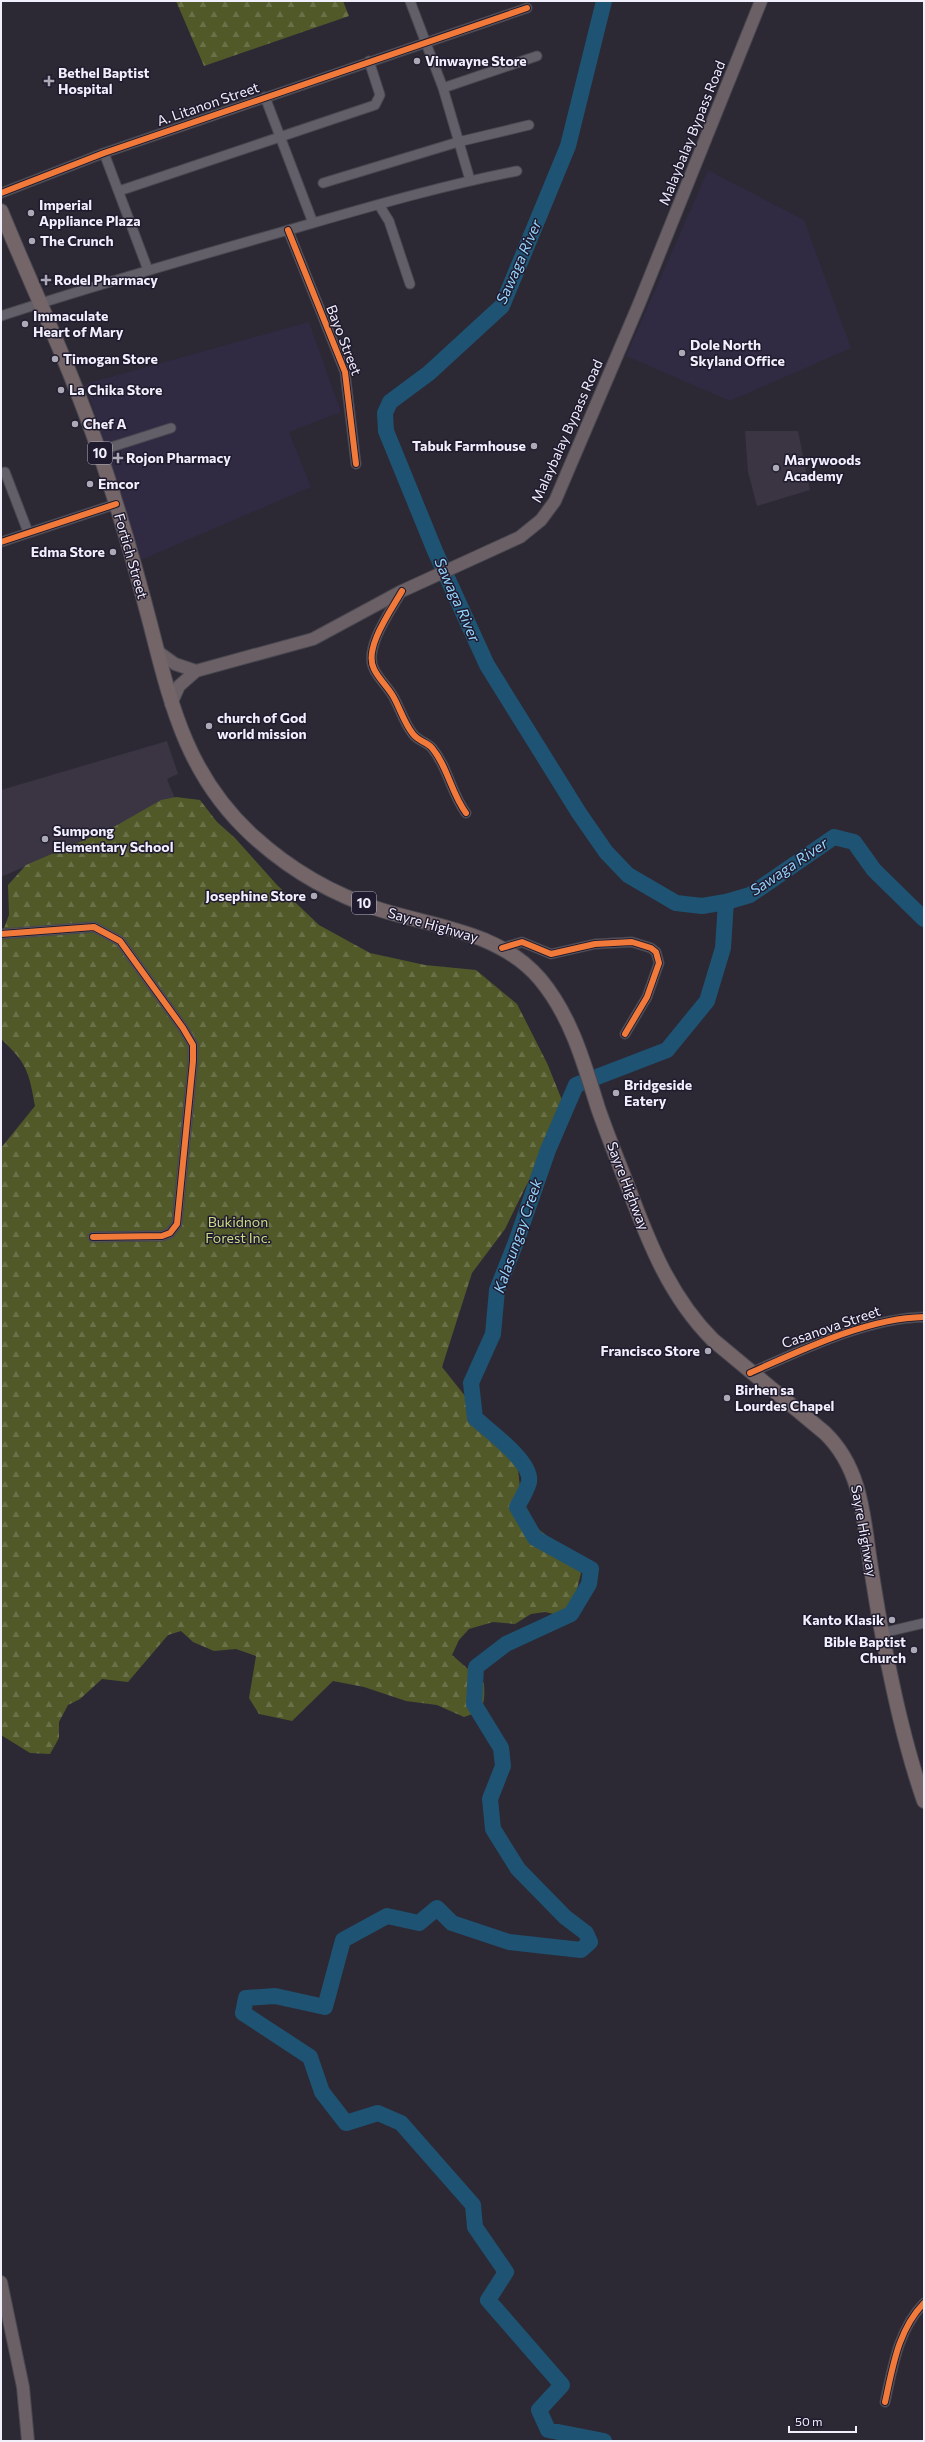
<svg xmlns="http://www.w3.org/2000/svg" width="925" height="2442" font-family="Commissioner,sans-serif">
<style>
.built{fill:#302a42}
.education{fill:#3a3443}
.forest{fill:url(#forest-firs)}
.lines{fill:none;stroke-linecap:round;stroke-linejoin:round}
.river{stroke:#1e5373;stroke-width:16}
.minor-casing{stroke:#494750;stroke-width:11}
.major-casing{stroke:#494750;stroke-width:14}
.highway-casing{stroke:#494750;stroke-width:16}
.minor{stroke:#625f68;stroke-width:9}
.major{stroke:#6a6066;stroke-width:12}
.highway{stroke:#736568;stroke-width:14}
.cycleway-casing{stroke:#201b2e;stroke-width:8}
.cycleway{stroke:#f17a3a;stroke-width:6}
.poi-dot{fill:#adaab7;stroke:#201b2e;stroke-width:1.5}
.labels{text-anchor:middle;stroke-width:3;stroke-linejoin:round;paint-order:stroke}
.shield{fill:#201b2e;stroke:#b3afbf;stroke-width:1}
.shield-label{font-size:13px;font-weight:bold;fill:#f2effd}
.poi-label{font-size:14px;font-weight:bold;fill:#f2effd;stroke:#201b2e;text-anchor:start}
.street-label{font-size:14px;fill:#f2effd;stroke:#201b2e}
.park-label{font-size:14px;fill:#cbdb85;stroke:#201b2e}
.water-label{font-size:15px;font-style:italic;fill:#93d4ff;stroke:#201b2e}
</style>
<defs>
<pattern id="forest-firs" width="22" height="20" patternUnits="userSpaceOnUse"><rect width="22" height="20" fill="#515929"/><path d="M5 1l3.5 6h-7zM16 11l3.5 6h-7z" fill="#6a7149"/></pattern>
</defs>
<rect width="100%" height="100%" fill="#2c2934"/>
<path class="built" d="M708,170l96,50 47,128 -121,53 -104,-45z
M309,322l32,90 -52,20 22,55 -170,73 -56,-176z"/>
<path class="education" d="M745,431h53l12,59 -53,16 -9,-34z
M167,741l11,33 -11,5 9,22 -175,76v-87z"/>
<path class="forest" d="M176,1h167l6,15 -145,50z
M176,797l24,3 17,22 18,16 42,47 42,40 51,28 55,12 51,5 41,34 30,59 19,47 -18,40 -22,36 -21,43 -33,44 -30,94 58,73 18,29 3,28 16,31 25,20 19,25 -7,28 -11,15 -18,-4 -14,2 -16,10 -22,-2 -24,7 -10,11 -7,15 32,28c1,21 1,27 -20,34l-27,-12 -31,-4 -42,-14 -31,-6 -41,40 -33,-7 -10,-16 7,-42 -20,-7 -22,2 -21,-9 -12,-11 -13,4 -40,47 -26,-3 -22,20 -12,6 -9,17v16l-9,16 -20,-1 -29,-18v-587l34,-42c-6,-34 -8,-43 -34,-67v-103l8,-21 -1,-30 18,-20 86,-37 49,-28z"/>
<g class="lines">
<path class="river" d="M604,1l-36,145 -66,160 -73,67 -39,29 -5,11 1,18 49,120 52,114 92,148 27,39 22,23 48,28 26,3 24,-4 24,-7 84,-58 20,5 20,28 50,49
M604,2441l-56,-11 -9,-20 23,-25 -74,-85 18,-28 -31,-45 -2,-22 -72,-82 -23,-10 -32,10 -24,-31 -12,-35 -67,-44 3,-15 29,-2 50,11 18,-67 44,-24 32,7 18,-15 15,15 57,19 72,8 9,-8 -4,-9 -21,-16 -47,-48 -25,-40 -3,-30 13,-33 -2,-18 -27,-44 2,-37 30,-23 65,-30 18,-30 2,-15 -56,-31 -18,-31c4,-7 10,-17 12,-25 4,-20 -41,-52 -54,-64l-4,-35 22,-49 4,-44 19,-48 32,-92 28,-65 91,-35 40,-49 16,-53 3,-46"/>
<g class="minor-casing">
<path id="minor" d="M410,1l33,87 27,92
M443,88l94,-32
M265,97l48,126
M104,153l44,117
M323,183l135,-41 71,-17
M119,191l256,-86 5,-10 -11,-34
M1,193l103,-40 423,-145
M379,205l10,16 21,63
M288,230l57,142 11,92
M1,316c94,-31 189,-58 284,-85 77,-22 154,-45 232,-60
M99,451l72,-23
M5,472l23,60
M1,542l115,-38
M402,591c-10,18 -39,57 -28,78 4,9 13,17 19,27 7,12 11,27 20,38 5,7 14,8 19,14 16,19 19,45 34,65
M1,934l93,-7 26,14 63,87 10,17v16l-16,163 -7,9 -8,3 -69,1
M502,948l20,-6 29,12 44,-10 37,-2 19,6 5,4 3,11 -12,34 -22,37
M750,1373c52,-23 117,-55 174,-56
M882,1633l42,-10
M885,2402c8,-36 13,-72 39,-99"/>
</g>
<g class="major-casing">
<path id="major" d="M157,651l18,13 21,7
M171,704l8,-18 17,-15 117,-32 89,-48 118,-54 21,-17 14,-19 84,-197 122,-303
M1,2282l22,105 5,54"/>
</g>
<g class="highway-casing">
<path id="highway" d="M1,211c34,83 73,164 101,249 18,54 34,109 48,163 21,82 37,153 103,213 36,33 81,59 128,74 55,17 119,22 159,69 31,37 44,84 58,129 9,26 20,53 30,79 21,56 42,110 85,153l112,93c34,33 38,77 44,122 4,26 8,52 13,78 11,57 23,113 42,168"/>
</g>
<use href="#minor" class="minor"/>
<use href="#major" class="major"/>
<use href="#highway" class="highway"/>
<g class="cycleway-casing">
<path id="cycleway" d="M1,193l103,-40 423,-145
M288,230l57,142 11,92
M1,542l115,-38
M402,591c-10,18 -39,57 -28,78 4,9 13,17 19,27 7,12 11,27 20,38 5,7 14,8 19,14 16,19 19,45 34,65
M1,934l93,-7 26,14 63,87 10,17v16l-16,163 -7,9 -8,3 -69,1
M502,948l20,-6 29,12 44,-10 37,-2 19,6 5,4 3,11 -12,34 -22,37
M750,1373c52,-23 117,-55 174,-56
M885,2402c8,-36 13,-72 39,-99"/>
</g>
<use href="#cycleway" class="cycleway"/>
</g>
<g class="poi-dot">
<circle cx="417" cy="61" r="4"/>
<path d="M47 75h4v4h4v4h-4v4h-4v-4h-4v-4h4z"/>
<circle cx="31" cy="213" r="4"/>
<circle cx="32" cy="241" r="4"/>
<path d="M44 274h4v4h4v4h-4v4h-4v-4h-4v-4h4z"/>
<circle cx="25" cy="324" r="4"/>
<circle cx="682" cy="353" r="4"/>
<circle cx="55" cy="359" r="4"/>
<circle cx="61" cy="390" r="4"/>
<circle cx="75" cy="424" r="4"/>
<circle cx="534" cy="446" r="4"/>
<path d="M116 452h4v4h4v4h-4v4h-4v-4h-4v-4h4z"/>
<circle cx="776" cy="468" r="4"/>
<circle cx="90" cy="484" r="4"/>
<circle cx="113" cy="552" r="4"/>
<circle cx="209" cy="726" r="4"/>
<circle cx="45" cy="839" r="4"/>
<circle cx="314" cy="896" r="4"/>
<circle cx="616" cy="1093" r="4"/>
<circle cx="708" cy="1351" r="4"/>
<circle cx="727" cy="1398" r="4"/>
<circle cx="892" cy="1620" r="4"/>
<circle cx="914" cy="1650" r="4"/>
</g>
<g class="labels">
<g class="shield">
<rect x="88" y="442" width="24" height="22" rx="3"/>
<rect x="352" y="892" width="24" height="22" rx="3"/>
</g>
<g class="shield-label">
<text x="100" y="458">10</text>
<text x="364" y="908">10</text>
</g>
<g class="poi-label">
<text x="425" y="66">Vinwayne Store</text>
<text x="58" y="78">Bethel Baptist<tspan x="58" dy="16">Hospital</tspan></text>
<text x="39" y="210">Imperial<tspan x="39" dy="16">Appliance Plaza</tspan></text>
<text x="40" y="246">The Crunch</text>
<text x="54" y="285">Rodel Pharmacy</text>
<text x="33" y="321">Immaculate<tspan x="33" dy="16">Heart of Mary</tspan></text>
<text x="690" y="350">Dole North<tspan x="690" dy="16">Skyland Office</tspan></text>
<text x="63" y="364">Timogan Store</text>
<text x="69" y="395">La Chika Store</text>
<text x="83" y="429">Chef A</text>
<text x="526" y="451" text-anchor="end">Tabuk Farmhouse</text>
<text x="126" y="463">Rojon Pharmacy</text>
<text x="784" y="465">Marywoods<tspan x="784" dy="16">Academy</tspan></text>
<text x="98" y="489">Emcor</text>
<text x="105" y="557" text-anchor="end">Edma Store</text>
<text x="217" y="723">church of God<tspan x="217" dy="16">world mission</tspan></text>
<text x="53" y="836">Sumpong<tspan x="53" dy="16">Elementary School</tspan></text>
<text x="306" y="901" text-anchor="end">Josephine Store</text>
<text x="624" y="1090">Bridgeside<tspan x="624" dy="16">Eatery</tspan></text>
<text x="700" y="1356" text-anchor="end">Francisco Store</text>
<text x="735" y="1395">Birhen sa<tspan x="735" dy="16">Lourdes Chapel</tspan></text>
<text x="884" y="1625" text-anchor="end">Kanto Klasik</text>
<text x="906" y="1647" text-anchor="end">Bible Baptist<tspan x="906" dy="16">Church</tspan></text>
</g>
<g class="street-label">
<text transform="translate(208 104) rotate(-19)" y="5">A. Litanon Street</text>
<text transform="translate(692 133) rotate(-68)" y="5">Malaybalay Bypass Road</text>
<text transform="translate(344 340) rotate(69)" y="5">Bayo Street</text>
<text transform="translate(567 431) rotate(-66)" y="5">Malaybalay Bypass Road</text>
<text transform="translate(131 556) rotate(74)" y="5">Fortich Street</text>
<text transform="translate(433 925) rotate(16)" y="5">Sayre Highway</text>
<text transform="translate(628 1186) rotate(69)" y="5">Sayre Highway</text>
<text transform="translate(831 1327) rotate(-19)" y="5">Casanova Street</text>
<text transform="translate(864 1531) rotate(80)" y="5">Sayre Highway</text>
</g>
<g class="park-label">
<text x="238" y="1227">Bukidnon<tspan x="238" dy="16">Forest Inc.</tspan></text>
</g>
<g class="water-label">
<text transform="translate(519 262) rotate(-66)" y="5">Sawaga River</text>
<text transform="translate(457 600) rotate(66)" y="5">Sawaga River</text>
<text transform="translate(789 867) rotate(-34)" y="5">Sawaga River</text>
<text transform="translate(518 1236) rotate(-71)" y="5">Kalasungay Creek</text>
</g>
</g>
<rect width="925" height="2442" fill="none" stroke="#f2effd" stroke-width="4"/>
<path d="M789 2426v6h67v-6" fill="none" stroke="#f2effd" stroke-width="2"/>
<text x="795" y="2426" font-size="12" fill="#f2effd" stroke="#201b2e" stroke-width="3" paint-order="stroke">50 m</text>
</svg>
